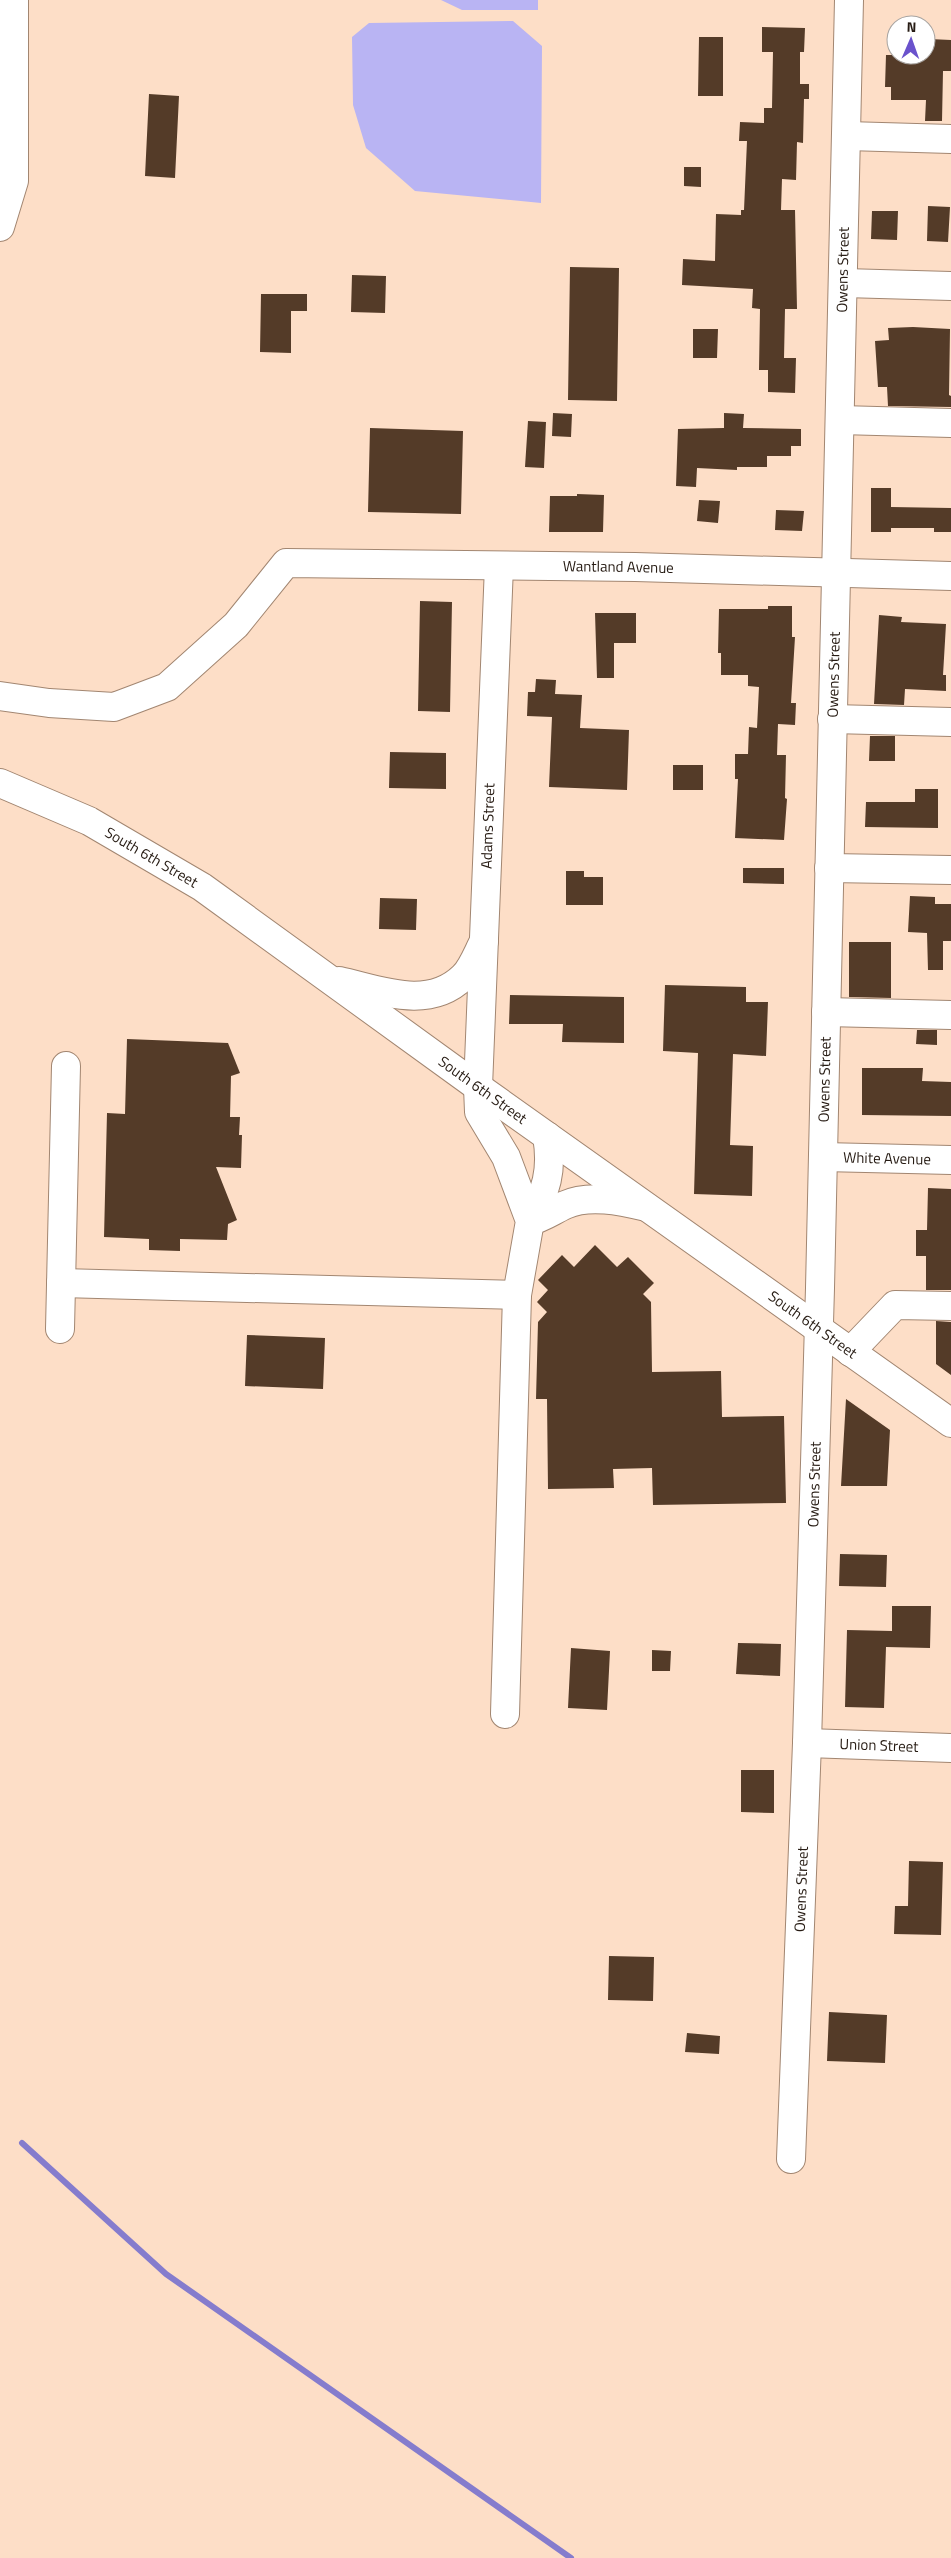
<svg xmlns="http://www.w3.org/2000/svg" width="951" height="2558" font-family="'Titillium Web',sans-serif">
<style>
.green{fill:#b9b4f3}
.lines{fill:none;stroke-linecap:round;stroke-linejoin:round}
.stream{stroke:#857ccd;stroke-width:6}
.building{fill:#543b28}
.minor-casing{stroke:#a28671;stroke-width:30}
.major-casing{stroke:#a28671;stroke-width:30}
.minor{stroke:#fff;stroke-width:28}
.major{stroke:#fff;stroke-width:28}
.labels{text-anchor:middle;stroke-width:5;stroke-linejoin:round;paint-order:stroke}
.street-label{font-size:15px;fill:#261b13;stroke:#fff}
</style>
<rect width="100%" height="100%" fill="#fddec7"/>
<path class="green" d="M441,0h97v10h-76z
M513,21l29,25 -1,157 -126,-12 -49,-43 -13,-43 -1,-68 17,-14z"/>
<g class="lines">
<path class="stream" d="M22,2143l144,131 405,284"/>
</g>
<path class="building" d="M762,27l43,1 -1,24h-4v32h9v15h-5l-1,44 -6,-1 -1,38 -14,-1 -1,31h14l2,99h-12l-1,49h12l-1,35 -27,-1v-22h-9l1,-61 -8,-1 1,-19 -71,-4 1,-26 32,2 1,-47 25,1v-5h3l3,-69h-8l1,-19 24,1v-15h8l1,-56h-11z
M699,37h24v59h-25z
M929,39l22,1v31h-8l-1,50h-17l1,-21h-35v-13h-6l1,-32h42z
M149,94l30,2 -4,82 -30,-2z
M684,167h17v20l-17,-1z
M928,206l22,1 -2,35 -21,-1z
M872,211h26l-1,29 -26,-1z
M570,267l49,1 -2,133 -49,-1z
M352,275l34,1 -1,37 -34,-1z
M261,294h46v17h-16v42l-31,-1z
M913,327l37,2 -1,66 2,1v11l-63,-1 -1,-19h-9l-3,-46 14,-1 -1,-12z
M693,329h25l-1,29h-24z
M553,413l19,1 -1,23 -19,-1z
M724,413l20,1 -1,14 58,1v17h-10v10h-24v11h-30v3l-40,-2 -1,19 -20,-1 2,-57 46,-1z
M528,421l18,1 -2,46 -19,-1z
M370,428l93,3 -2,83 -93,-2z
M871,488h20v19l60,1v24h-17v-4h-43v4h-20z
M577,494l27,1 -1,37h-54l1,-36h27z
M699,500l21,1 -2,22 -21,-2z
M776,510l28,1 -2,20 -27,-1z
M420,601l32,1 -2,110 -32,-1z
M768,606h24v31h3l-4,66h5l-1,22 -17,-1 -1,31h9l-1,43 2,1 -3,41 -49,-2 3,-59h-3v-25h13l1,-27 8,1 2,-41 -11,-1v-11h-27v-22h-3l1,-44h49z
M595,613h41v30h-22v35h-17z
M879,615l23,2 -1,5 45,2 -3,51h3v16l-41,-2 -1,16 -30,-1z
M536,679l20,1 -1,14 27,1 -2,33 49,2 -2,60 -78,-3 3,-70 -25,-1 1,-24h7z
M870,736h25v25h-26z
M390,752l56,1v36l-57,-1z
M673,765h30v25h-30z
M915,789h23v39l-73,-1 1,-25h49z
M743,868h41v16l-41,-1z
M566,871h18v6h19v28h-37z
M910,896l25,1v7h16v37h-8v29h-15l-1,-37 -19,-1z
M380,898l37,1 -1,31 -37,-1z
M849,942h42v56l-42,-1z
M665,985l81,2v15h22l-2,54 -33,-2 -3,91 23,1 -1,50 -58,-2 4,-141 -35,-2z
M510,995l114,2v46l-62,-1 1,-18h-54z
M917,1030h20v15l-21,-1z
M127,1039l101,4 12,30 -9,3 -1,41h10l-1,18h3l-1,33 -25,-1 21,53 -9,4 -1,16 -47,-1v12l-31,-1v-11l-45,-2 3,-124 18,1z
M862,1068h61l-1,13 29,1v34l-89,-1z
M928,1188l23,1v101h-25v-34h-10v-26h11z
M595,1245l22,22 11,-10 26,26 -11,11 8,8 1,70 69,-1 1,46 62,-1 2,87 -133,2 -1,-37 -39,1 1,19 -66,1 -1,-90h-11l2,-77 9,-10 -10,-10 11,-12 -10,-10 24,-25 12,12z
M936,1321l15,1v53l-15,-11z
M247,1335l78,3 -2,51 -78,-3z
M846,1399l44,31 -3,56h-46z
M840,1554l47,1 -1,32 -47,-1z
M892,1606h39l-1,42 -44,-1 -2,61 -39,-1 2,-77 45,1z
M738,1643l43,1 -1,32 -44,-2z
M571,1648l39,3 -3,59 -39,-2z
M652,1650l19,1 -1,20h-18z
M741,1770h33v43l-33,-1z
M909,1861l34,1 -2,73 -47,-1 1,-28h13z
M609,1956l45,1 -1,44 -45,-1z
M829,2012l58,3 -2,48 -58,-2z
M687,2033l33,3 -1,18 -34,-2z"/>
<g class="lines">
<g class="minor-casing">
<g id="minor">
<path d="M847,136l104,3"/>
<path d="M0,227l14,-46v-181"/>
<path d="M844,283l107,3"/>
<path d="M840,420l111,3"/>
<path d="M499,566l-21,521 1,25 27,45 24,64 -13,74 -12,419"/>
<path id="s1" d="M0,696l49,7 65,4 53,-20 69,-62 50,-62 349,4 316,9"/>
<path d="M832,719l119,3"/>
<path d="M829,868l122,2"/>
<path d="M826,1012l125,3"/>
<path id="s2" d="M823,1157l128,3"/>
<path d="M530,1221c13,-3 22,-10 35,-16 24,-11 56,-4 81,2"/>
<path d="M530,1221c16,-30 23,-50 17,-85"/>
<path d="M61,1283l456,12"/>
<path d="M60,1329l6,-263"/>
<path d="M850,1352l45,-47 56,1"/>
<path id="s3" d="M807,1743l144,5"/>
<path id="s4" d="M791,2159l16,-416 13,-455 29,-1288"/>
</g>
</g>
<g class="major-casing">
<g id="major">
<path id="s5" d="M0,783l89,38 113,66 276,200 473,336"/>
<path d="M339,981c41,9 89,30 124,-4 9,-8 15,-25 21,-36"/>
</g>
</g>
<use href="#minor" class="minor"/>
<use href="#major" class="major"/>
</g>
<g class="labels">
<g class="street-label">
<text dy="5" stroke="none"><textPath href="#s4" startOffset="1890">Owens Street</textPath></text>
<text dy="5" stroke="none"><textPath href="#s1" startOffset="676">Wantland Avenue</textPath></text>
<text dy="5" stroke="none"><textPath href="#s4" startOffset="1485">Owens Street</textPath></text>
<text transform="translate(488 826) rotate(-88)" y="5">Adams Street</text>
<text dy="5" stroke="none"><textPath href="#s5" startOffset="169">South 6th Street</textPath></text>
<text dy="5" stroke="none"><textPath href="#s4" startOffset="1080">Owens Street</textPath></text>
<text dy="5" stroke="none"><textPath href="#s5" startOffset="574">South 6th Street</textPath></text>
<text dy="5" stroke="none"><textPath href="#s2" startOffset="64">White Avenue</textPath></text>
<text dy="5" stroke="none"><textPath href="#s5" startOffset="979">South 6th Street</textPath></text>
<text dy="5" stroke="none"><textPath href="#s4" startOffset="675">Owens Street</textPath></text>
<text dy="5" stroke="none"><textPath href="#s3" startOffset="72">Union Street</textPath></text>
<text dy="5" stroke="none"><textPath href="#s4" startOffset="270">Owens Street</textPath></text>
</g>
</g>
<g transform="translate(911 40) rotate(2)"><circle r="24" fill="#ffffff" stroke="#a8a4a1"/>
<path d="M0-4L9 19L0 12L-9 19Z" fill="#6a52cc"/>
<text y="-8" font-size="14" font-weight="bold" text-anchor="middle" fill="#261b13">N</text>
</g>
</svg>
